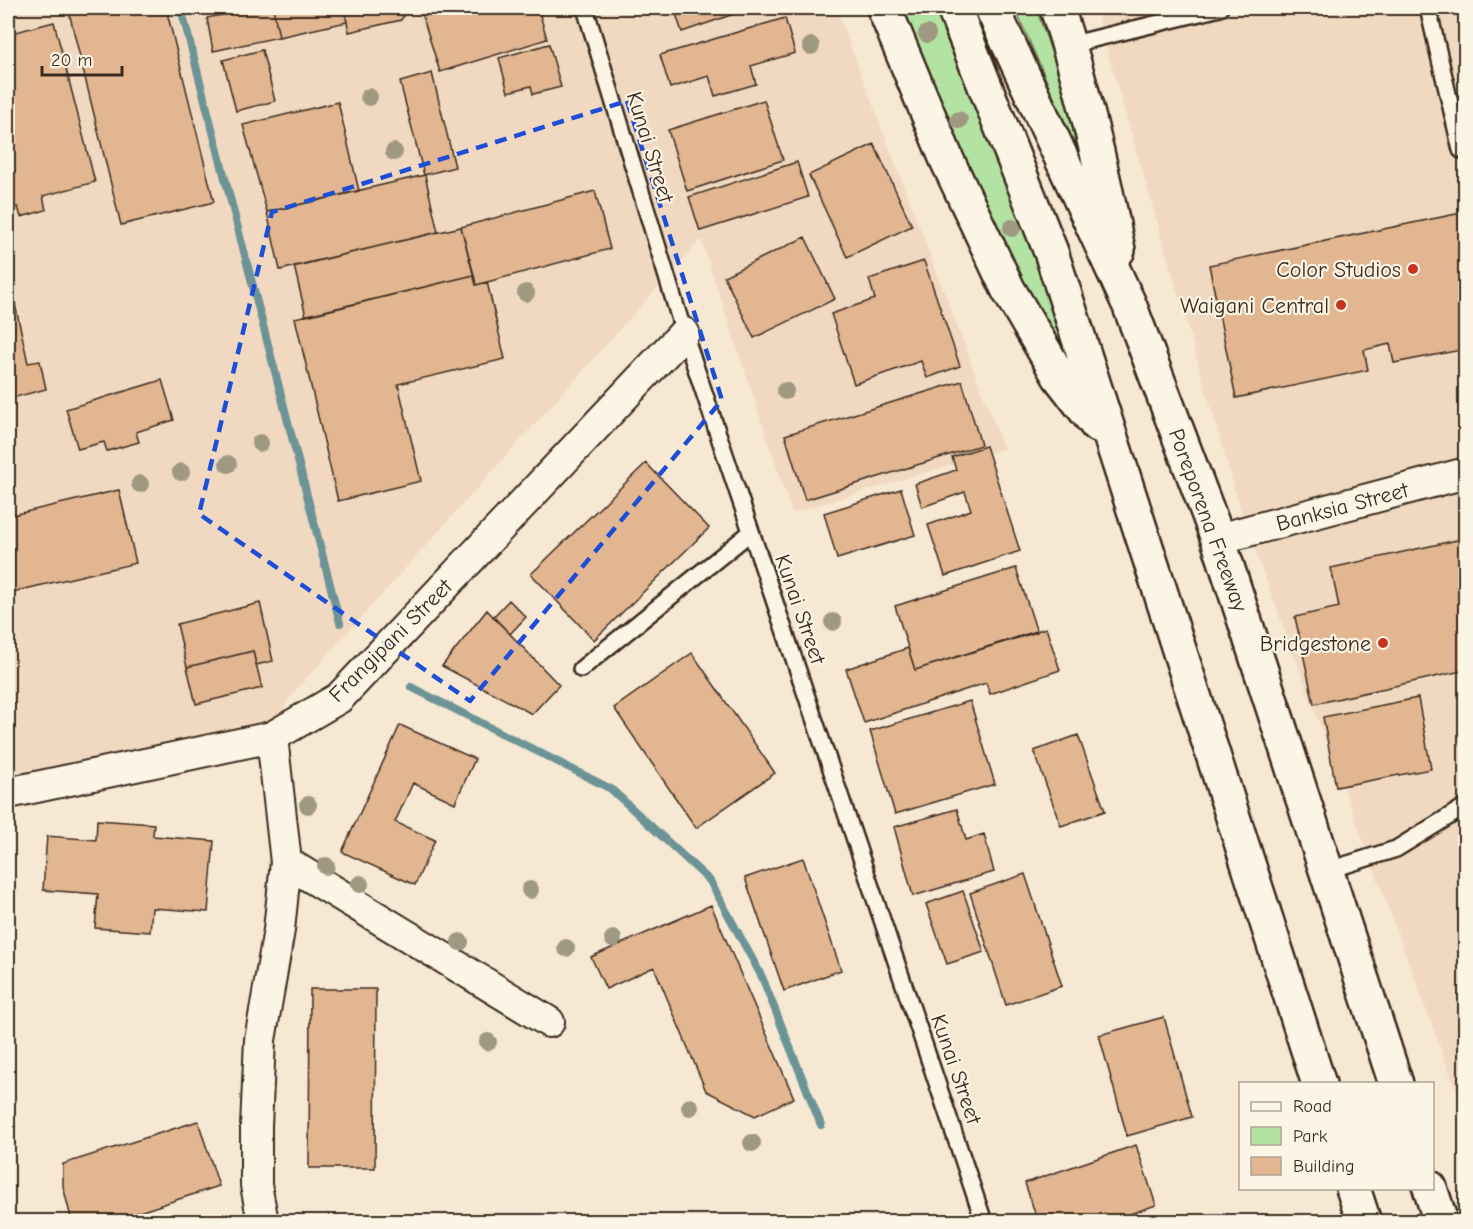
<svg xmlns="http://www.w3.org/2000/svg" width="1473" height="1229" font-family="'Comic Neue',sans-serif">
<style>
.built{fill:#f0d9c0}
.green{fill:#b3e3a3;stroke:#778660;stroke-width:1.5}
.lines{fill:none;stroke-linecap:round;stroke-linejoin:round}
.stream{stroke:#6c9497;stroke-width:8}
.building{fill:#e1b691;stroke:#3b2a1e;stroke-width:1.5}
.service-casing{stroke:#3b2a1e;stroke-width:20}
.minor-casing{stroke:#3b2a1e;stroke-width:34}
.trunk-casing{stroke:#3b2a1e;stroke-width:38}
.service{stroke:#fcf5e5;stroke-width:15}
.minor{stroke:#fcf5e5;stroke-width:30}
.trunk{stroke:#fcf5e5;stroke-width:33}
.tree{fill:#a09982}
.marked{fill:none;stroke:#1d4ed8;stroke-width:4.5;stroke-dasharray:12 8;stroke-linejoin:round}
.poi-dot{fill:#c8321e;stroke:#fcf5e5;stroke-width:2}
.labels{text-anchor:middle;stroke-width:4.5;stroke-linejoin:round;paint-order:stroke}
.street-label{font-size:22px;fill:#3b2a1e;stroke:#fcf5e5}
.poi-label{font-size:22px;fill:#3b2a1e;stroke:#fcf5e5;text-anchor:end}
</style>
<rect width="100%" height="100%" fill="#f7e8d4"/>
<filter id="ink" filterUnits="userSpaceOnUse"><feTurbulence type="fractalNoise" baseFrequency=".0167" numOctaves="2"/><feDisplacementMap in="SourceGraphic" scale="12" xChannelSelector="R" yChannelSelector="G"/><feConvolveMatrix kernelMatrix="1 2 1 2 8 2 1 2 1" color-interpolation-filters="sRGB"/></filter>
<g filter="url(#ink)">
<path class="built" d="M8,8h828l168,441 -212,64 -91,-274 -412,459 -17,39 -264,56z
M1095,8h370v1106l-222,-596z"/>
<path class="green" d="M894,8h40l118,289 23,77 -35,-48z
M1015,8h21l54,156 4,25z"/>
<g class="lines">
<path class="stream" d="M181,8l159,615
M411,687l200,102 99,92 52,96 59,148"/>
</g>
<path class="building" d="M68,8h98l48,194 -93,23z
M254,8h19l6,29 -66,14 -6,-33z
M273,8h71l3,14 -68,15z
M344,8h64l-7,12 -52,12z
M420,8h118l9,31 -107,33z
M674,8h77l-69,24z
M785,18l10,35 -44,13 5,18 -41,12 -6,-20 -39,12 -10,-33z
M54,22l41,160 -52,14 3,14 -25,7 -3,-10 -10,3v-176z
M549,44l12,43 -28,7 -2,-8 -23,6 -9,-34z
M262,50l13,51 -39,10 -13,-51z
M432,73l23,94 -31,8 -24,-93z
M764,100l19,60 -96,31 -19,-61z
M338,102l21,89 -92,21 -24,-87z
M874,144l38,82 -65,31 -38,-82z
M797,162l11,35 -108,34 -11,-34z
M425,175l13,57 -158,38 -13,-58z
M595,191l15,58 -134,36 -15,-58z
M1466,212v137l-72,14 -4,-19 -26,6 4,20 -132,28 -27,-133z
M461,227l13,48 -168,41 -12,-50z
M805,237l30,62 -81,39 -30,-62z
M924,261l36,105 -33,12 -6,-17 -67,23 -23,-70 44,-15 -6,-20z
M8,272l20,91 12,-2 6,28 -38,10z
M474,275l2,10 11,-3 18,77 -107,25 23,97 -83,20 -43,-183z
M162,380l12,40 -38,12 3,10 -32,9 -3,-9 -26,7 -12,-40z
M962,381l19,64 -176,55 -20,-65z
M986,446l34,105 -75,25 -17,-51 43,-15 -6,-18 -43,15 -7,-23 41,-14 -4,-13z
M646,463l63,65 -115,112 -63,-66z
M901,489l14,46 -78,24 -13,-46z
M119,490l17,73 -128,30v-77z
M1466,538v132l-152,34 -19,-87 44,-10 -8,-39z
M1016,568l21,64 -122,38 -20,-64z
M509,600l17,17 -16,17 -17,-17z
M260,603l13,58 -17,4 -3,-14 -66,16 -10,-43z
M487,610l72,75 -27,29 -90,-48z
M1046,628l14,42 -70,24 -4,-11 -122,40 -18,-54 62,-21 7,22z
M253,651l9,37 -66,16 -9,-37z
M692,653l83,120 -79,55 -82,-120z
M1418,698l13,71 -95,18 -13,-70z
M970,701l25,83 -100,30 -25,-83z
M400,725l75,34 -20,44 -42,-20 -18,39 40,18 -20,45 -73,-33z
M1078,735l27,76 -44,15 -27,-75z
M957,809l9,31 18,-6 10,38 -81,24 -19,-69z
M97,820l57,4 -1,12 61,5 -6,71 -56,-4 -2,24 -55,-4 3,-34 -55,-4 4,-54 49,4z
M803,858l38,112 -57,21 -39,-113z
M1025,874l37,112 -56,19 -36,-112z
M963,891l21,61 -37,12 -21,-60z
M711,905l83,193 -39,18 -49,-25 -52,-124 -48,22 -15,-32z
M310,989h66l-1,179h-66z
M1164,1017l28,100 -65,19 -28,-101z
M198,1121l21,65 -110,36h-37l-9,-36v-22z
M1136,1145l20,60 -49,17h-69l-13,-39z"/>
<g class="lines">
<g class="service-casing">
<path id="service" d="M585,8l99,325 300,889
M1428,8l33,142
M1069,45l151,-37
M581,669l170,-137
M1326,871l70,-22 70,-43"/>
</g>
<g class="minor-casing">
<path id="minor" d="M1218,539l248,-66
M8,793l264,-56 67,-39 345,-365
M286,862l263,160
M263,1222l-7,-37v-59l4,-86 19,-110 7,-68 -14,-125"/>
</g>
<g class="trunk-casing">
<path id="trunk" d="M884,8l63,152 61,129 51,87 38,49
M954,8l97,244 268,832
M992,8l137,296 89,235 178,545
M1057,8c26,79 45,160 61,242
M1353,1188l11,34
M1430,1188l11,34"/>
</g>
<use href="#service" class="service"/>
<use href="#minor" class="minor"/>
<use href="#trunk" class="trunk"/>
</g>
<g class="tree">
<circle cx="927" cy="34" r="9"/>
<circle cx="811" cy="46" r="9"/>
<circle cx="369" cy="97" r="9"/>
<circle cx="959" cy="120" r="9"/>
<circle cx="394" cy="152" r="9"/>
<circle cx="1012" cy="228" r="9"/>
<circle cx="526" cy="293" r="9"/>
<circle cx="785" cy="391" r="9"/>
<circle cx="260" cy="443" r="9"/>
<circle cx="228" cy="464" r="9"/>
<circle cx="181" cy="472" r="9"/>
<circle cx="140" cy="484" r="9"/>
<circle cx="833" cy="622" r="9"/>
<circle cx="308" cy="805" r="9"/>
<circle cx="326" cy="866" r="9"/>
<circle cx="360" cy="884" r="9"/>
<circle cx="530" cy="890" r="9"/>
<circle cx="613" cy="939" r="9"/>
<circle cx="460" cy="942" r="9"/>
<circle cx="566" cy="948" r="9"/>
<circle cx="488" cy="1042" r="9"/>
<circle cx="690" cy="1107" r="9"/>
<circle cx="752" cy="1143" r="9"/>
</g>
</g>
<path class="marked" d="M627,101l95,299 -252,301 -271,-187 73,-302z"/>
<g class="poi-dot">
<circle cx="1413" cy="269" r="6"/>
<circle cx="1341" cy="305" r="6"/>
<circle cx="1383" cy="643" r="6"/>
</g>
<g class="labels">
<g class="street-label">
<text transform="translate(651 147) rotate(73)" y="8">Kunai Street</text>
<text transform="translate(1342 506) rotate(-15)" y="8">Banksia Street</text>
<text transform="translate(1209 520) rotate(70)" y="8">Poreporena Freeway</text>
<text transform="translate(801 609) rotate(71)" y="8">Kunai Street</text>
<text transform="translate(390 640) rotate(-45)" y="8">Frangipani Street</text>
<text transform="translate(957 1069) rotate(71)" y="8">Kunai Street</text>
</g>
<g class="poi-label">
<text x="1401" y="277">Color Studios</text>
<text x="1329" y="313">Waigani Central</text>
<text x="1371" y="651">Bridgestone</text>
</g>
</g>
<rect width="1473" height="1229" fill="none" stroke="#fcf5e5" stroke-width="30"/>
<rect x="15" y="15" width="1443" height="1199" fill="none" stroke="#3b2a1e" stroke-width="2" filter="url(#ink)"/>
<rect x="1239" y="1082" width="195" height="108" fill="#fcf5e5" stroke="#afa495" stroke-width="1.5"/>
<rect x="1251" y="1102" width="30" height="9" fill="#fcf5e5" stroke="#afa495" stroke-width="1.5"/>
<text x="1293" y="1112" font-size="18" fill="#3b2a1e">Road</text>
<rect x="1251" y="1127" width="30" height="18" fill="#b3e3a3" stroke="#afa495" stroke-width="1.5"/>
<text x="1293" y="1142" font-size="18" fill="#3b2a1e">Park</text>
<rect x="1251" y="1157" width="30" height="18" fill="#e1b691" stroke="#afa495" stroke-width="1.5"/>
<text x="1293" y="1172" font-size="18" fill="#3b2a1e">Building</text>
<path d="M42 66v9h80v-9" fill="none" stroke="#3b2a1e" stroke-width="3"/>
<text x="51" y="66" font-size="18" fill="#3b2a1e" stroke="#fcf5e5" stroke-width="4.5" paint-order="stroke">20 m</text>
</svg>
